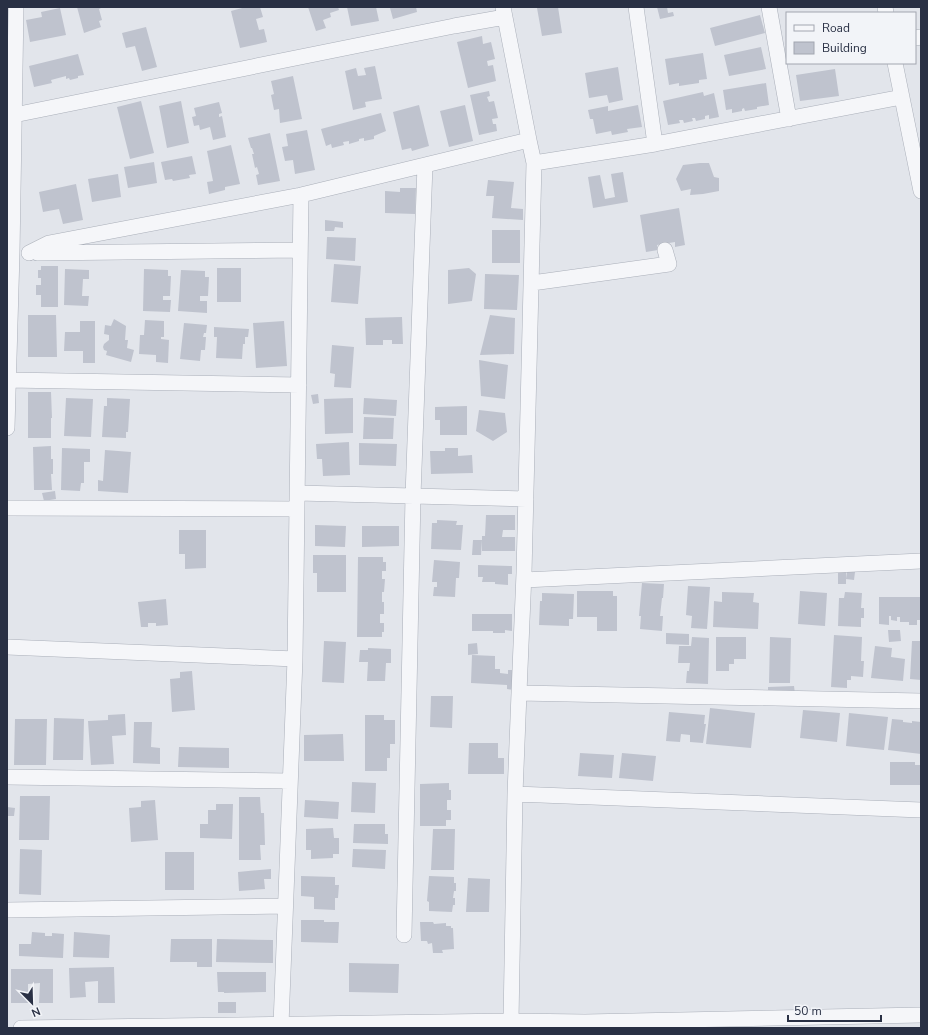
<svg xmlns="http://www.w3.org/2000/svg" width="928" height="1035" font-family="'Nunito Sans',sans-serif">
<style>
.building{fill:#bfc3ce}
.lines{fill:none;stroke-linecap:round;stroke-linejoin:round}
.minor-casing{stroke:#aaafb9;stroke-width:16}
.minor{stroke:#f5f6f9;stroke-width:15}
</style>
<rect width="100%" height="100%" fill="#e2e5eb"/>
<path class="building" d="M77,7h26l-4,2 3,11 -3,1 2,6 -17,6z
M246,7h14l3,10 -7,2 3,11 5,-1 3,13 -27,6 -9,-37z
M308,7h30l1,3 -9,3 1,4 -8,3 3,8 -10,3z
M347,7h29l3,14 -28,5z
M395,7h21l1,5 -24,7 -3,-11z
M545,7h13l4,26 -20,3 -5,-28z
M657,7h10l1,6 5,-1 1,4 -14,3z
M60,8l6,27 -36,7 -4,-22 16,-3 -1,-5z
M760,15l5,18 -50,13 -5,-18z
M146,27l11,40 -15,4 -7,-25 -9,2 -4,-15z
M482,36l1,8 8,-2 4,17 -8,2 1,5 5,-1 3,16 -28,7 -11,-46z
M761,47l5,22 -37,7 -5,-21z
M703,53l4,26 -8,1v3l-20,3v-3l-10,2 -4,-26z
M78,54l6,21 -6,1v2l-8,2 -1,-2 -3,1v-3l-15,4 1,3 -18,4 -5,-21z
M375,66l7,33 -17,3 1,5 -13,3 -8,-39 11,-3 2,8 8,-1 -2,-7z
M618,67l5,33 -14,3 -2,-8 -18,3 -4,-25z
M835,69l4,27 -39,5 -4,-26z
M293,76l9,43 -22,4 -1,-14 -5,1 -3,-15 3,-1 -3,-13z
M766,83l3,22 -12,2v2l-12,2 -1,-3 -2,1v2l-10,2v-4l-6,1 -3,-20z
M489,91l1,5 -3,1 2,5 5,-1 4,17 -6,1 1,5h3l1,7 -18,4 -9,-40z
M703,92l1,4 10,-3 5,24 -10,2v-4l-4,1v3l-9,2 -1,-3h-3l1,3 -9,2 -1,-3h-4l1,3 -12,2 -5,-24z
M141,101l13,52 -24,6 -13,-52z
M181,101l8,42 -22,5 -8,-42z
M219,102l3,11 -3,1v3l3,-1 4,21 -13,3 -3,-13 -10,3 -1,-5 -5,1 -2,-9 4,-1 -2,-8z
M419,105l10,41 -17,5 -1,-3 -9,2 -9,-38z
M465,105l8,36 -24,6 -9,-36z
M638,105l4,22 -15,2 1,3 -16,3 -1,-4 -15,3 -3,-15h-3l-2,-9 20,-4v5z
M381,113l5,18 -12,5v3l-10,2v-3l-5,1v2l-10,3v-3l-6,1 1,3 -12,3 -1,-4 -5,2 -5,-17z
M307,130l8,40 -20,4 -2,-14 -8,1 -3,-14 6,-1 -2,-12z
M270,133l10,48 -22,4 -2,-10 3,-1 -2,-7 -2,1 -3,-14h2l-2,-6h-1l-3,-10z
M231,145l9,39 -15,3v3l-16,4 -2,-12 6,-1 -6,-30z
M192,156l4,18 -7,1 1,3 -17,3 -1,-2 -7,1 -4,-18z
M154,162l3,21 -29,5 -4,-21z
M700,163h9l5,14 5,1v13l-16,3 -13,1 1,-6 -10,2 -5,-12 7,-14z
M623,172l5,30 -35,6 -5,-31 12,-2 5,24 10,-2 -4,-23z
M118,174l3,23 -29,5 -4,-23z
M488,180l26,2 -3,26 12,1v11l-31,-2 2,-22h-8z
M76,184l7,36 -20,4 -4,-15 -16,3 -4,-20z
M400,188h16l-1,26 -30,-1v-22l15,1z
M679,208l6,37 -10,2v-5l-18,3 1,5 -12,2 -6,-37z
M325,220l18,2v6l-8,-1 -1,4h-9z
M492,230h28v33h-28z
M327,237l29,1 -1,23 -29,-2z
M334,264l27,2 -3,38 -27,-2z
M41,266h17v41h-17v-12h-5v-10h5v-7h-3v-8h3z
M217,268h24v34h-24z
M469,268l7,6 -4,27 -24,3v-34z
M65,269l24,1v9h-6l-1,17h7l-1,10 -24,-1z
M144,269l24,1v6h3l-1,20h-7v4h8l-1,12 -27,-1z
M181,270l24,1v6h4l-1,19h-8v5h7v12l-29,-2z
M485,274l34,1 -2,35 -33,-1z
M28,315h28l1,42h-29z
M490,315l25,3 -1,36 -34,1z
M402,317l1,27h-11v-4h-9v5h-17l-1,-27z
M114,319l12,7 -1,14h3l-1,8 7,2 -3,12 -25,-7 1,-4 -3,-1 -1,-3 1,-3 5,-4v-5l-5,-1 1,-9 6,1z
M145,320l19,1v16h-3v2l8,1 -1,23 -12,-1v-7l-17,-1 1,-19h4z
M80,321h15v42h-12v-12h-19l1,-19h15z
M284,321l3,45 -31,2 -3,-45z
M184,323l23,2 -1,8h-2l-1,4h3l-1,13h-4l-1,11 -20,-2z
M214,327l35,2 -1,8h-3v7h-2l-1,15 -26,-1 1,-21h-3z
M332,345l22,2 -3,41 -17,-1 1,-13 -5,-1z
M479,360l29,5 -3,34 -24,-3z
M28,392h23l1,26h-1v20h-23z
M318,394l1,9 -6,1 -2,-9z
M66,398l27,1 -2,38 -27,-1z
M107,398l23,1 -2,33h-2v6l-24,-1 2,-31h3z
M353,398v35l-28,1 -1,-35z
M364,398l33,2 -1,16 -33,-2z
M467,406v29h-27v-15h-5v-13z
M479,410l26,3 2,19 -14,9 -17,-10z
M364,417l30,1 -1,21h-30z
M349,442l1,33 -27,1 -1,-17h-5l-1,-15z
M359,443l38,1 -1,22 -37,-1z
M51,446v13h2v15h-2l1,16h-18l-1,-43z
M62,448l28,1v13h-6v21h-3l-1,8 -19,-1z
M445,448h13v8l14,-1 1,18 -42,1 -1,-23h15z
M105,450l26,2 -3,41 -30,-2v-11l5,1z
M55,491l1,8 -12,2 -2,-8z
M486,515h29v15h-12l-1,7h13v14h-33v-15h3z
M437,520l20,1 -1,4h7l-2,25 -30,-1 1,-26h5z
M315,525l31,1 -1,21 -30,-1z
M362,526h37v20l-37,1z
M179,530h27v38l-21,1v-15h-6z
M473,540h9l-1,15h-9z
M313,555h33v37h-29v-19h-4z
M358,557h25v5h3v9h-4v8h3l-1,13h-2v10h2v12h-4v9h4v9h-2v5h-25z
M434,560l26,2 -1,16h-3l-1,19 -22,-1 1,-9h3v-5h-5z
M478,565l34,1v8h-4v11l-13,-1v-2h-13l1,-5h-5z
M847,571l8,1 -1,8 -8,-1z
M838,572h8v12h-8z
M642,583l22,1 -1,14h-1l-2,18h3l-1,15 -22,-2 1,-13h-2z
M688,586l22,1 -3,42 -16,-1 1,-12 -6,-1z
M577,591h36v5h4v35h-20v-14h-20z
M800,591l27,2 -2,33 -27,-2z
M722,592l32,1 -1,9 6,1 -1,26 -45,-2 1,-26 8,1z
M845,592l17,1 -1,15h3v10h-3v9l-23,-1 1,-28h5z
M542,593l32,1 -1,25h-4v7l-30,-1 1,-24h2z
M879,597h42v23h-4v5h-8v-3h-9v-5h-3v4l-6,-1v-4h-2v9l-10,-1z
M166,599l2,26 -12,1v-3h-8v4h-7l-3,-25z
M472,614h40v17l-7,-1v3h-12v-2h-21z
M888,630h12l1,11 -12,1z
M666,633l23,1v11l-23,-1z
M834,635l28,2 -1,24h3l-1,16 -12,-1v4h-4v8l-16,-1z
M692,637l17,1 -1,46 -22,-1 1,-12h2l1,-8h-12l1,-17h12z
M716,637h30v22h-12v5h-5v7h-13z
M770,637l21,1 -1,45h-21z
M324,641l22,1 -2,41 -22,-1z
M912,641h9v39l-11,-1z
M477,643l1,11 -10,1v-11z
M875,646l17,2 -1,9 14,2 -2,22 -32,-3z
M368,648l23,1v14h-5l-1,18h-18l1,-19h-9l1,-12h8z
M472,655l23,1v13h5v4l8,1v-4h8l-1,20 -8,-1v-4l-36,-2z
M192,671l3,39 -23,2 -2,-33 10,-1v-6z
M794,686l1,8h-27v-7z
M431,696h22l-1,32 -22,-1z
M710,708l45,5 -4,35 -45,-4z
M803,710l37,3 -3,29 -37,-4z
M669,712l36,3 -1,9h2l-3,19 -13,-1v-7l-9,-1 -1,8 -14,-1z
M849,713l39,4 -4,33 -38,-4z
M125,714l1,21 -14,1 2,28 -23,1 -3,-44 20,-1v-5z
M365,715h19v5h11v24h-5v14h-3v13h-22z
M54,718l30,1 -1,41h-30z
M15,719h32l-1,46h-32z
M892,719l11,1v2l9,1v-2l9,1v32l-33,-4z
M134,722h18l-1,25 9,1v16l-27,-1z
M343,734l1,27h-40v-26z
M469,743h29v15h6v16h-36z
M179,747l50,1v20l-51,-1z
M580,753l34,2 -2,23 -34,-2z
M622,753l34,3 -3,25 -34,-3z
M890,762h25v3h6v20h-31z
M352,782l24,1 -1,30 -24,-1z
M449,783v7h2v10h-4v10h4v10h-5v6h-26v-42z
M20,796h30l-1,44h-30z
M239,797h21l1,16h3l1,32h-5l1,15h-22z
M155,800l3,40 -27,2 -2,-34 12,-1v-6z
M305,800l34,2 -1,17 -34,-2z
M216,804h17l-1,35 -32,-1v-14h8v-14h8z
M7,807l8,1 -1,8h-7z
M354,824h31v10h3v10l-35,-1z
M333,828l1,10h5v16h-6v4l-22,1v-9h-5v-21z
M433,829h22l-1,41h-23z
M20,849l22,1 -1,45 -22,-1z
M353,849l33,1 -1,19 -33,-2z
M165,852h29v38h-29z
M271,869v10h-7l1,10 -26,2 -1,-19z
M301,876l34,1v8h4l-1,13h-3v12l-21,-1v-12l-13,-1z
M429,876l25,1v6h2v8h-2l-1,7h2v7h-2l-1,7 -23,-1v-9l-2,-1z
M468,878l22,1 -1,33h-23z
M301,920h23v2h15l-1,21 -37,-1z
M420,922h13l1,2 12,-1v3h5v2h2l1,21 -12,1 1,3h-10l-1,-10 -4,1 -1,-3h-6z
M32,932l13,1v3h7v-3l12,1 -1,24 -44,-2v-12h12z
M74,932l36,3 -1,23 -36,-1z
M171,939h41v28h-15v-5h-27z
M217,939l56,1v23l-57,-1z
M349,963l50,1 -1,29 -49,-1z
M114,967l1,36h-17v-22l-13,1 1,15 -16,1 -1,-30z
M11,969h42v34h-14l1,-20 -12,1v19h-17z
M217,972h49v20l-42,1v-1h-6z
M218,1002h18v11h-18z"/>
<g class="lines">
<g class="minor-casing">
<path id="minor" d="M503,7l26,133
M636,7l19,137
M769,7l20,112
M885,7l1,6
M915,38l6,-1
M895,63l26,128
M14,115l440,-89 51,-9
M534,163l121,-19 247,-47
M29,253l20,-10 252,-48 228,-55 5,23 -10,410 -5,120 402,8
M37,253l263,-3
M532,283l137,-19 -4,-14
M8,380l291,5
M7,428l5,-175 4,-246
M298,493l228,6
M7,508l290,1
M524,580l397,-19
M7,647l288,12
M7,777l283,4
M515,794l406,16
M7,910l278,-4
M404,935l9,-439 12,-331
M511,1021l4,-227 4,-101
M281,1025l14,-366 6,-464
M21,1028l490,-7 74,1 336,-7"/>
</g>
<use href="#minor" class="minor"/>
</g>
<rect width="928" height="1035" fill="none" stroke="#293044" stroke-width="16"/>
<rect x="786" y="12" width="130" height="52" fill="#f2f4f8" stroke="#a2a6b0"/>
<rect x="794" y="25" width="20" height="6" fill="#f5f6f9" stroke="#a2a6b0"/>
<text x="822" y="32" font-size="12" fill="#293044">Road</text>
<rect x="794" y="42" width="20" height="12" fill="#bfc3ce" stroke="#a2a6b0"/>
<text x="822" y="52" font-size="12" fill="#293044">Building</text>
<g transform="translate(32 1003) rotate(157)" stroke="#f2f4f8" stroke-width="3" paint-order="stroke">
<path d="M0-3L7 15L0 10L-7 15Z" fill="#293044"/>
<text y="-6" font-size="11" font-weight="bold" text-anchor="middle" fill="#293044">N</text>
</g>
<path d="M788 1015v6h93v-6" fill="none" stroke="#293044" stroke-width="2"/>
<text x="794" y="1015" font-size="12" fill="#293044" stroke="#f2f4f8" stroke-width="3" paint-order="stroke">50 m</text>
</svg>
